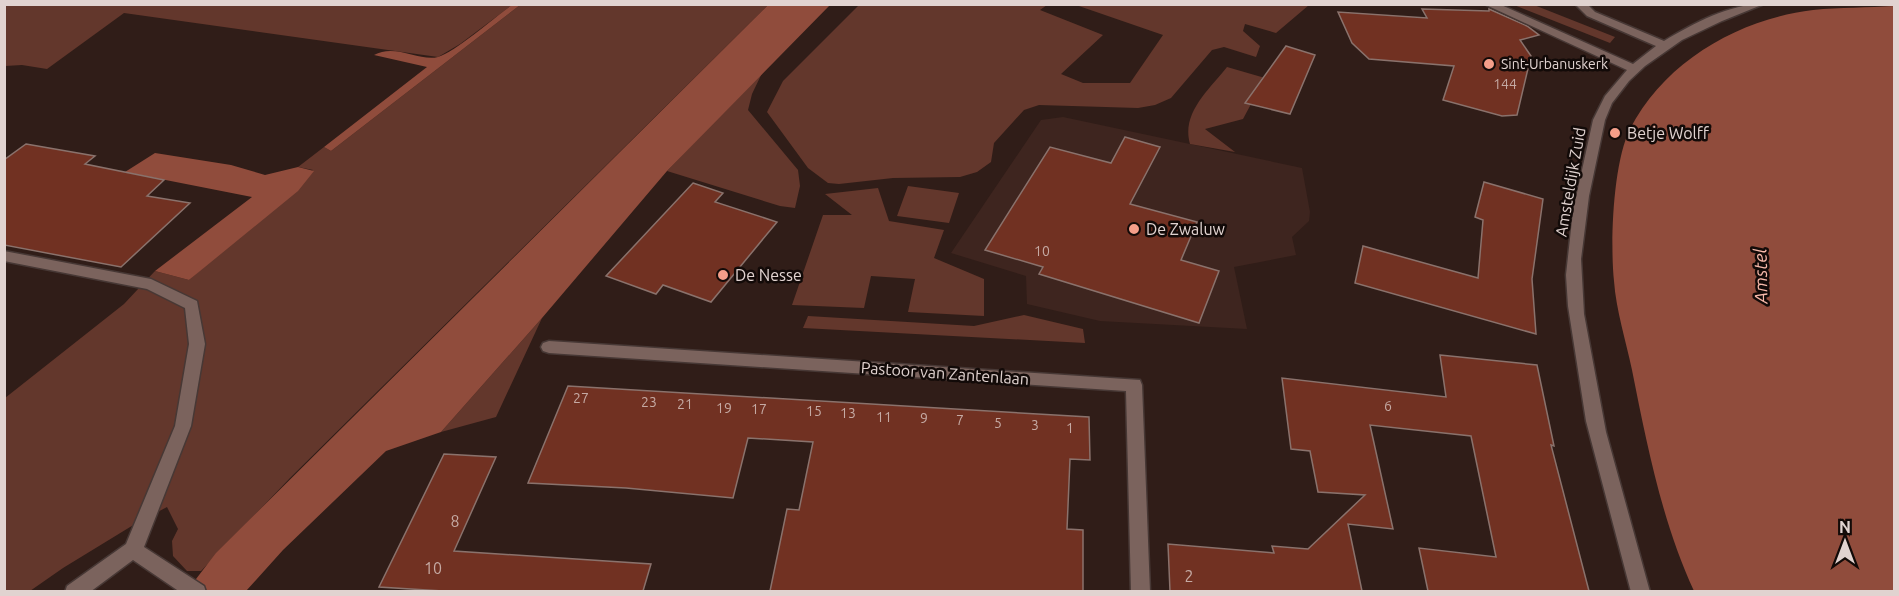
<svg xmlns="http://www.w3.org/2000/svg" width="1899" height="596" font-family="Ubuntu,sans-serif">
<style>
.built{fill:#3e251f}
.green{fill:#63372c}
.water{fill:#904c3c}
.building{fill:#713122;stroke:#8a726c;stroke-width:1.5}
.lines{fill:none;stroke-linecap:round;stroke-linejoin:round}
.minor-casing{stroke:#473835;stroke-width:3}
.minor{fill:#7b635d;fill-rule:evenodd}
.poi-dot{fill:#f49e89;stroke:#120a08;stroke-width:2}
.labels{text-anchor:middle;stroke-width:5;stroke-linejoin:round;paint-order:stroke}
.far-poi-label{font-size:14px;fill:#e1d3d0;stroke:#120a08;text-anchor:start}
.number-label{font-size:14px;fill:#c5aaa4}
.poi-label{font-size:16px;fill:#e1d3d0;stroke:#120a08;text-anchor:start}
.street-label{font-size:16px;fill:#e1d3d0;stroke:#120a08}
.near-number-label{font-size:16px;fill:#c5aaa4}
.water-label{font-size:18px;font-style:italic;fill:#f7b9aa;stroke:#120a08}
</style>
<rect width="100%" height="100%" fill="#301d18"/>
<path class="built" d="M1063,117l239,51 8,44 -1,9 -17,16 4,18 -62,12 13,62 -147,-8 -73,-17 -1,-28 -75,-23 90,-133z"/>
<path class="green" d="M4,5h508l-52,39 -22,13 -314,-44 -77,56 -25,-4 -17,1z
M520,5h248l-478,473 -89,93h-14l-14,-15 -1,-15 6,-12 -11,-22 -32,17 -72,44 -33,23 -25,1v-194l119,-94 31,-33 34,9 124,-110 -15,-3 26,-20 7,4z
M859,5h188l-7,5 63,25 -42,39 22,9h47l33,-48 -87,-30h233l-33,28 -31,-9 -2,7 17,15 -4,11 -32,-10 -12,3 -41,48 -16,7 -17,3 -99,-3 -15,5 -30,33 -3,19 -14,10 -17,5 -67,1 -54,6 -11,-1 -20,-15 -41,-56 16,-31z
M1514,5h20l81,32 -5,6z
M1227,67l38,11 -22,41 -38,10 30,23 -45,-8c-9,-31 19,-54 37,-77z
M763,71l-11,23 -4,16 50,60 2,16 -5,22 -15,-2 -113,-35z
M908,186l51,7 -10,30 -52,-7z
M878,188l11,33 55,9 -10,28 50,21v37l-76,-4 7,-33 -44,-3 -7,32 -72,-3 31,-90h29l-27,-21z
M1024,315l59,14 2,14 -282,-15 5,-12 166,10z
M542,318l-46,99 -55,15z"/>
<path class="water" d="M512,5h8l-189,146 -7,-4 103,-80 -53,-12c21,-12 46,7 64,2 17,-5 58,-41 74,-52z
M768,5h62l-163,166 -125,147 -101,114 -55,19 -103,99 -37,41 -60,1 30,-39z
M1894,6v585h-200c-32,-69 -47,-146 -62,-221 -6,-29 -16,-60 -18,-89 -4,-38 -1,-118 16,-152 35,-68 109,-110 183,-119 27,-3 55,-2 81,-4z
M155,153l76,12 34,10 33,-8 16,4 -16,20 -109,89 -34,-9 97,-74 -127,-25z"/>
<path class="building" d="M1422,9l67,2v-2l38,17 12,9 -19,5 11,16 -14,59 -15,1 -59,-16 11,-34 -85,-7 -17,-16 -14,-31 89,6z
M1286,46l29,9 -25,59 -45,-11z
M1125,137l35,10 -30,57 67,18 -16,38 38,11 -20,52 -160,-49 4,-7 -58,-17 65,-103 61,16z
M26,144l69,12 -10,8 79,16 -17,16 43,7 -69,64 -117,-22v-85z
M1484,182l59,17 -11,80 4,55 -181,-51 8,-37 115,32 5,-58 -8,-3z
M693,183l30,10 -8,9 62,20 -66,80 -48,-17 -7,9 -50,-18z
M1440,355l97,10 17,81 -3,-1 38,146h-161l-9,-43 77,9 -25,-121 -101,-11 23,104 -45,-5 14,67h-192l-2,-47 106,9 -2,-7 36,3 57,-54 -47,-3 -8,-41 -19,-2 -9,-71 164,19z
M568,386l521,31 1,43 -20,-1 -3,70 16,1v61h-313l17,-82 12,1 14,-68 -65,-4 -15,60 -107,-10 -98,-5z
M444,454l52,3 -42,94 197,13 -8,27h-200l-64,-4z"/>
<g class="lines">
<g class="minor-casing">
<path id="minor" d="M1484,4h15l134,60 23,-18 -69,-30 -12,-12h12l8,8 69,29c30,-18 65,-37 100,-37l-42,17 -40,19 -37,26 -16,15 -17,22 -7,17 -16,76 -8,63 3,55 22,118 44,160h-19l-45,-171 -18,-115 -2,-31 7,-64 20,-91 12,-24 22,-26z
M4,251l147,28 46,22 8,43 -14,82 -47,121 60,39 2,6h-26l-47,-32 -43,32h-25l2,-6 59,-42 49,-118 14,-82 -4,-36 -38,-19 -143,-28z
M549,341l591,39 2,5 8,207h-19l-5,-201 -577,-38 -6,-2 -2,-4 2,-4z"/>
</g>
<use href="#minor" class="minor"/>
</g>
<g class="poi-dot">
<circle cx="1489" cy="64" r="6"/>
<circle cx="1615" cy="133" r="6"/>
<circle cx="1134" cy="229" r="6"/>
<circle cx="723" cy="275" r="6"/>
</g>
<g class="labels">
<g class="far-poi-label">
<text x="1501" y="69">Sint-Urbanuskerk</text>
</g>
<g class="number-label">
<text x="1505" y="89">144</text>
<text x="1042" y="256">10</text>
<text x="581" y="403">27</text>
<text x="649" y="407">23</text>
<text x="685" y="409">21</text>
<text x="1388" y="411">6</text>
<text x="724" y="413">19</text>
<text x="759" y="414">17</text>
<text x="814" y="416">15</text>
<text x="848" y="418">13</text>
<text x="884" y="422">11</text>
<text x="924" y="423">9</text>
<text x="960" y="425">7</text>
<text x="998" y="428">5</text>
<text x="1035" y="430">3</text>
<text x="1070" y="433">1</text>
</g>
<g class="poi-label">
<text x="1627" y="139">Betje Wolff</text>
<text x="1146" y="235">De Zwaluw</text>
<text x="735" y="281">De Nesse</text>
</g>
<g class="street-label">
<text transform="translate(1570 182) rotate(-80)" y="6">Amsteldijk Zuid</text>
<text transform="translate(945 373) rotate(4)" y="6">Pastoor van Zantenlaan</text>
</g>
<g class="near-number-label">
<text x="455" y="527">8</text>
<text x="433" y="574">10</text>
<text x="1189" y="582">2</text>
</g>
<g class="water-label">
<text transform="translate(1761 276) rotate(-91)" y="6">Amstel</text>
</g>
</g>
<rect width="1899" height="596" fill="none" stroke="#e1d3d0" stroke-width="12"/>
<g transform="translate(1845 542)" stroke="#120a08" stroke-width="4.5" paint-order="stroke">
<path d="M0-4.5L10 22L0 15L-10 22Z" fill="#e1d3d0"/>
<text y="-9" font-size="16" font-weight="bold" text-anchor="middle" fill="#e1d3d0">N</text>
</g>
</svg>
